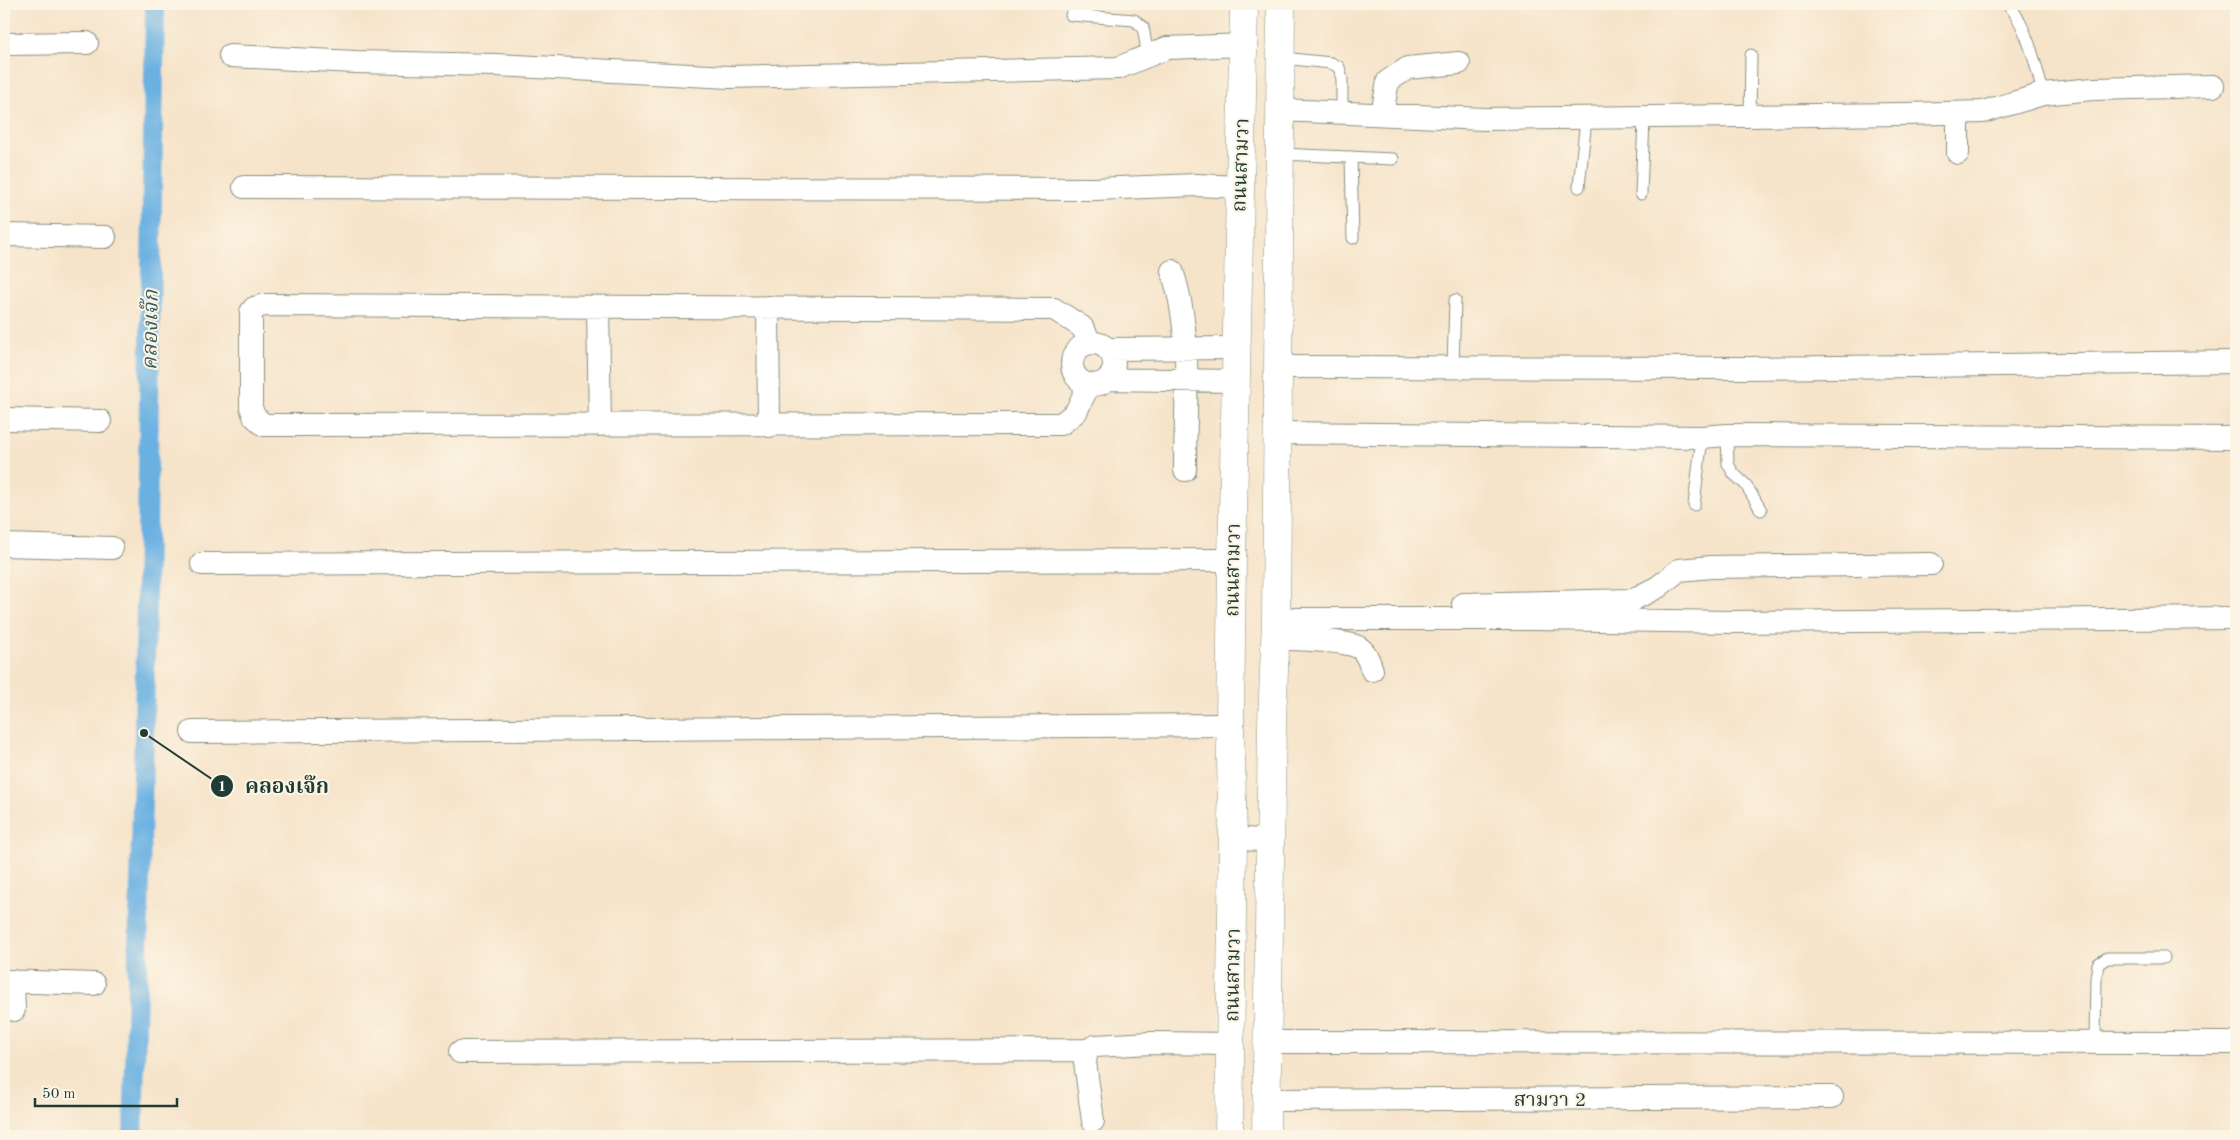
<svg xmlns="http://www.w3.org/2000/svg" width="2240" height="1140" font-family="'Old Standard TT','Noto Serif Thai',serif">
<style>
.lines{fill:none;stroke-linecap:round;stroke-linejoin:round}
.canal{stroke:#6bb1e2;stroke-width:20}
.service-casing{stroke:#8a907f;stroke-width:13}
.minor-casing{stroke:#8a907f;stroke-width:24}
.tertiary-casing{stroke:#8a907f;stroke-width:29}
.service{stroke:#fff;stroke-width:11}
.minor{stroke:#fff;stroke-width:22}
.tertiary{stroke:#fff;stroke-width:28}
.labels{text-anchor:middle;stroke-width:4;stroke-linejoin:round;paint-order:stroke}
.street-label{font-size:20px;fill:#1f3d34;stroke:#fcf5e5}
.water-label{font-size:21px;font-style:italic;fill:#325a60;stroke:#fcf5e5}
.leader{fill:none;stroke:#1f3d34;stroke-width:2}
.callout-dot{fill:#1f3d34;stroke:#fcf5e5;stroke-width:2}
.mark-label{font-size:15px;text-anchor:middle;font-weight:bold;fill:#fff}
.callout-label{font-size:21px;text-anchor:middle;font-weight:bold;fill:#1f3d34;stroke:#fcf5e5;stroke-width:4;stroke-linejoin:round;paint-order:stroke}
</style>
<rect width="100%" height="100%" fill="#fcf5e5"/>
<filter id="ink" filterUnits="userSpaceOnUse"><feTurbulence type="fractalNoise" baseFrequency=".02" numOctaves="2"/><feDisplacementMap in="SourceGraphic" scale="10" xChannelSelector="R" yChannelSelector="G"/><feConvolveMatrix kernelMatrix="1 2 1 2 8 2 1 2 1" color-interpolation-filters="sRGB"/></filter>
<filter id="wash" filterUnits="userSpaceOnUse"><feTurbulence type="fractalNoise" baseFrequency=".0096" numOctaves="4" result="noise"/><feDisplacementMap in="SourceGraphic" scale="20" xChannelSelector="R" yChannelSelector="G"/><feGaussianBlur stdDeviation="1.12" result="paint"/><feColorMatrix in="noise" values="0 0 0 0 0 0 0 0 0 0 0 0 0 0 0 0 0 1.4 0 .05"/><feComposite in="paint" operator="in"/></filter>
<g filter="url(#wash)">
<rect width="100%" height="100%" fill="#f6e4ca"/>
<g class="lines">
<path class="canal" d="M133,1136l11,-403 11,-729"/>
</g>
</g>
<g filter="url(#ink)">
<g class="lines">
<g class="service-casing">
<path id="service" d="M2008,4c18,20 29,63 35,90
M1071,15l63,5 9,7 5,30
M1282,58l49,5 8,4 3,12v34
M1750,117l1,-62
M1281,154l112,5
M1351,157l2,81
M1579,187l7,-68
M1641,194l3,-75
M1453,367l2,-67
M1727,435l1,29 6,10 12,11 15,25
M1694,505l8,-68
M2095,1043l1,-65 2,-14 9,-6h57"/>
</g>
<g class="minor-casing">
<path id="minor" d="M4,44l83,-1
M230,56l126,6 139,3 234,12 389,-9 49,-20 77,-3
M1281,110l203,9 421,-5 78,-2 60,-18 50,-5 120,-3
M1382,114l6,-33 20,-13 51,-5
M1958,153v-40
M244,187l851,2 102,-4 43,2
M4,235l101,2
M1172,271c21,60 13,136 13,199
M598,307l2,118
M768,307l1,119
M1072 364a21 21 0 1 1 42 0a21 21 0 1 1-42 0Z
M1107,349l129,-1
M1278,367l472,1 486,-6
M1108,379l127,2
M1089,384l-13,28 -15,12 -797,1 -10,-9 -3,-9v-95l3,-4 10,-3 790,4 28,18 9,16
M4,419l96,2
M1277,433l425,4 25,-2 509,3
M4,545l108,3
M202,564l1030,-4
M1463,604l169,-4 26,-13 21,-17 32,-3 220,-3
M1276,619h261l195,3 504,-4
M1275,638c20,2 66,1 83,9 9,5 11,15 14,23
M192,732l1038,-7
M1233,838l37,3
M4,981l90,3
M13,981l1,29
M1269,1042l967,1
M460,1052l627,-2
M1268,1100l564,-3
M1093,1121l-8,-59 2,-12 8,-4 57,-3 79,1"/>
</g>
<g class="tertiary-casing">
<path id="tertiary" d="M1229,1136l4,-298 -3,-113 2,-165 12,-556
M1266,1136l6,-414 4,-103 5,-615"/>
</g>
<use href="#service" class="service"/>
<use href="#minor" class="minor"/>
<use href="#tertiary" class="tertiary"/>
</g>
</g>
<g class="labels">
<g class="street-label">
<text transform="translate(1240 165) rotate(-88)" y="7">ถนนสามวา</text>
<text transform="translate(1232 570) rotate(-89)" y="7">ถนนสามวา</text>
<text transform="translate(1232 975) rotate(-89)" y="7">ถนนสามวา</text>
<text x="1550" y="1106">สามวา 2</text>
</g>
<g class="water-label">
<text transform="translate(150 330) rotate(-89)" y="7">คลองเจ๊ก</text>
</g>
</g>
<path class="leader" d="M144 733L222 786"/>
<g class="callout-dot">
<circle cx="144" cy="733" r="5"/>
<circle cx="222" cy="786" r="12"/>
</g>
<g class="mark-label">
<text x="222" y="791">1</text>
</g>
<g class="callout-label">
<text x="287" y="793">คลองเจ๊ก</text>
</g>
<rect width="2240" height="1140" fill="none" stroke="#fcf5e5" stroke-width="20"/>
<path d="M35 1098v8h142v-8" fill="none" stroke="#1f3d34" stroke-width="2.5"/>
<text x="42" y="1098" font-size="15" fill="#1f3d34" stroke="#fcf5e5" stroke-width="4" paint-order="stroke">50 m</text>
</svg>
